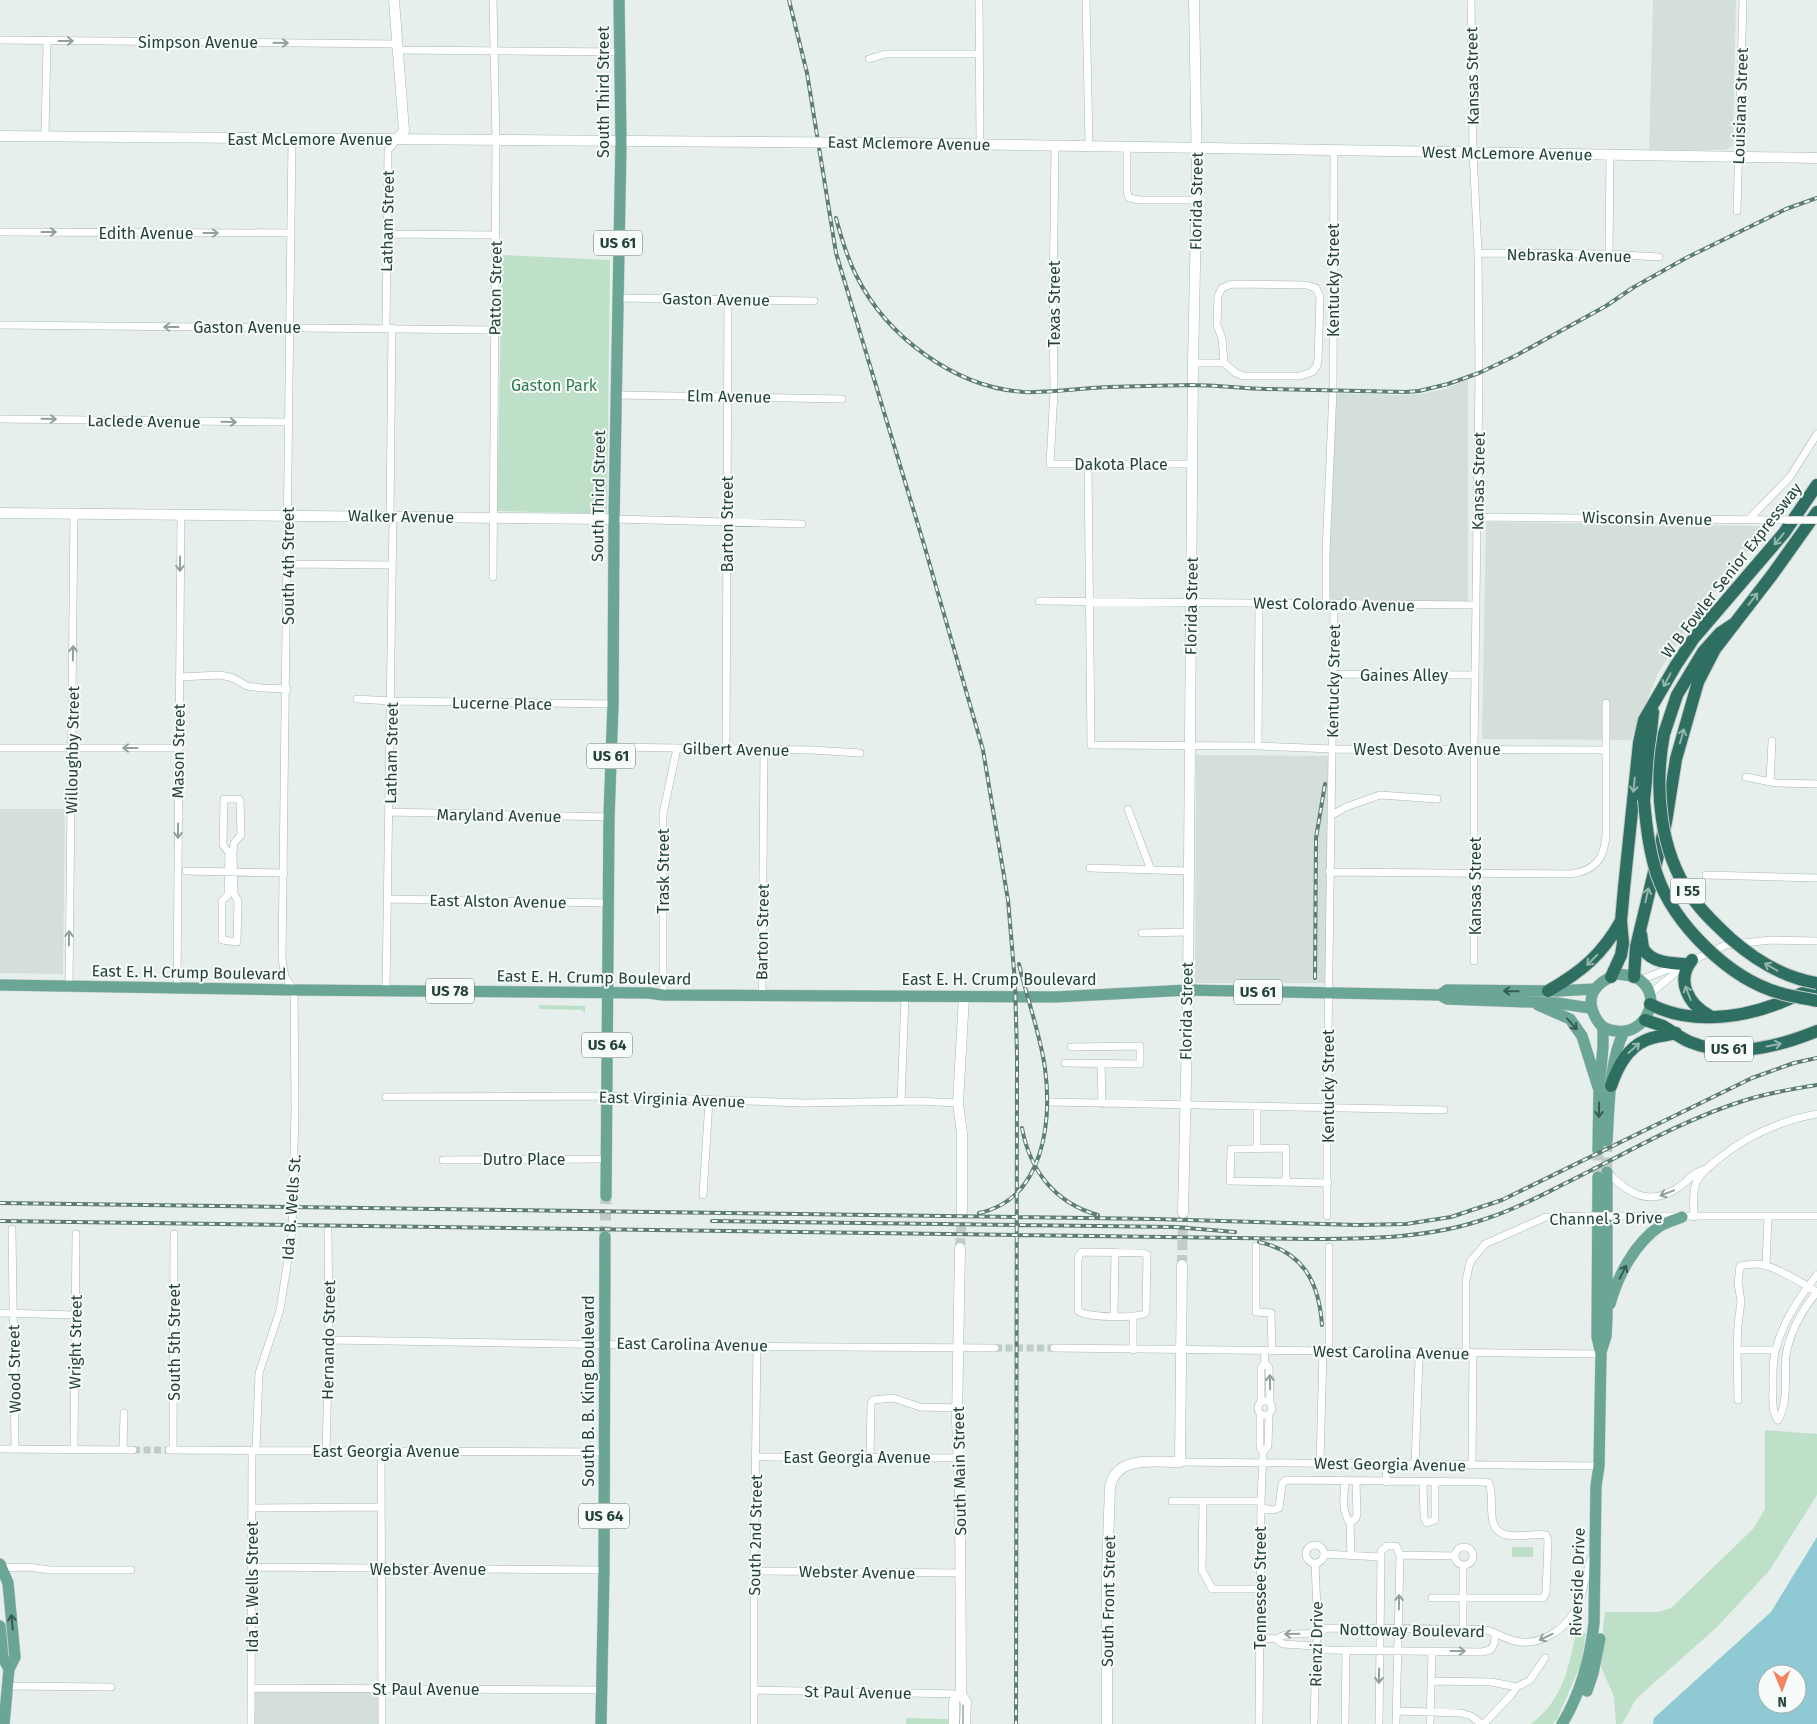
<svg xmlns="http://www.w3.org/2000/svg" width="1817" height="1724" font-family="'Fira Sans',sans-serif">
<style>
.built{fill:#d4dfda}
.green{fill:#bfe0c8}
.water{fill:#8ec9d4;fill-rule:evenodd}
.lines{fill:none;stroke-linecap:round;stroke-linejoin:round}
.street-tunnel{stroke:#bfccc8;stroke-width:7;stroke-dasharray:7 3.5;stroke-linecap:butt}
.secondary-tunnel{stroke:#bfccc8;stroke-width:10;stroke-dasharray:10 5;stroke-linecap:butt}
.primary-tunnel{stroke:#bfccc8;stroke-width:11;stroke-dasharray:11 5.5;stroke-linecap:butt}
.street-casing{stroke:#a8b8b2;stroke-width:8}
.secondary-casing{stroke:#a4bbb3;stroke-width:11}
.primary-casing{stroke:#c2cac8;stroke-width:12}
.highway-casing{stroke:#c2cac8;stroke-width:14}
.street{stroke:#fff;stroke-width:7}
.secondary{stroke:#fff;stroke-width:10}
.primary{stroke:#6aa596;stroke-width:11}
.highway{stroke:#2f6f62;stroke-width:12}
.tram{stroke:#5f7d75;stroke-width:1}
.rail-casing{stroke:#5f7d75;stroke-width:4}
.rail{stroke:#f7fbf9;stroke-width:2;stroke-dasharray:5.5;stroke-linecap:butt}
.street-bridge-casing{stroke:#a8b8b2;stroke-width:8;stroke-linecap:butt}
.secondary-bridge-casing{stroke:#a4bbb3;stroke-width:11;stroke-linecap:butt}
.highway-bridge-casing{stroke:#c2cac8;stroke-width:14;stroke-linecap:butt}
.street-bridge{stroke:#fff;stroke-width:7}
.secondary-bridge{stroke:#fff;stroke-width:10}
.highway-bridge{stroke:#2f6f62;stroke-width:12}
.oneway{stroke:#92a09c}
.oneway2{stroke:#93b5ae}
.oneway3{stroke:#365b51}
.labels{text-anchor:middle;stroke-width:4;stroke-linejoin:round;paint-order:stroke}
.shield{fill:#f7fbf9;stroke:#637a73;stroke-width:1}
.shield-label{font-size:15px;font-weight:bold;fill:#24423a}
.street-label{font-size:16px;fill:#24423a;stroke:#f7fbf9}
.park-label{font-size:16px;fill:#2d7a4b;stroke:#f7fbf9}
</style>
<rect width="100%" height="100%" fill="#e6efeb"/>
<path class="built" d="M1653,0h83l-3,146 -8,4h-76z
M1468,379v223l-140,-2 7,-207 65,2 22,-1 23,-5z
M1486,522l280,4 -72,93 -36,54 -27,67 -149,-1z
M1196,755l132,1 -2,227h-131z
M0,809h65l-2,165 -63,-1z
M380,1690v34h-126l-1,-33z"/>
<path class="green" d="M502,255l108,5 -3,254 -110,-3z
M539,1005l46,1v6h-2v-2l-44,-1z
M1765,1430l52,4v61l-48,76 -52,56 -81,72 -14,25h-6l-2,-27 -15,-35 6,-50h53l13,-4 82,-79 12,-20z
M1512,1547h21v10h-21z
M1576,1633h10l-5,31 -24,55 -4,5h-22c32,-24 37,-55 45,-91z
M906,1718l42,1v5h-42z"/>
<path class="water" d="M1817,1537v187h-164l1,-6 117,-106zM1767,1674h30v30h-30z"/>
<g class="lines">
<path class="street-tunnel" d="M995,1348h59
M133,1450h36"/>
<path class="secondary-tunnel" d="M960,1248l2,-36
M1182,1265l1,-52"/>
<path class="primary-tunnel" d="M1607,1141v31
M1598,1177v-27
M605,1237l1,-41"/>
<g class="street-casing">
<path id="street" d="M979,0l1,145
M1086,0l3,145
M1471,0l2,152 5,101 1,122 -5,374v212
M0,40l397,4
M397,50l223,2
M869,59l16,-5h94
M45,136l2,-95
M1055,145l-2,162 1,84 -4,73h143
M1127,146v46l2,6 10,2h57
M1737,211l6,-211
M0,232l291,1
M387,234l109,1
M1478,253l131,1 50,3
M1609,254l1,-99
M618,298l196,3
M0,325l494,5
M386,328l2,-178 9,-11
M1193,363h31l12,10 7,3h57l12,-4 5,-6 1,-7 2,-62 -4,-9 -10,-3 -74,-1 -10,4 -4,8 -1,29 5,13 2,25
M616,395l226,4
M0,419l288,3
M1088,464l3,281 167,1 74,3 274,1
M390,516l2,-188
M1477,517l308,3
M614,519l188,5
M1749,519l41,-42 27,-43
M288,564l104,1
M493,577l3,-437 -3,-140
M1039,601l437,4
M1333,674l142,1
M179,677l42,-2 12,3 14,8 15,2 25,1
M357,699l34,2 222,3
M1258,746l1,-143
M611,747l201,3 48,3
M0,748h178
M726,749l2,-450
M1746,777l30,6 41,1
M1770,782l2,-41
M224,799h15l1,2 1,34 -7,8 -1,10 1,41 4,7 -1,41 -15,-2v-39l6,-6 1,-42 -6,-8z
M1128,809l23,61
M390,812l219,5
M1332,815l14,-8 34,-12 57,4
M1090,868l98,3
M186,871l98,2
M1329,872l241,2c25,-3 34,-15 36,-38v-133
M1706,875l111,3
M388,899l221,4
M1142,933l46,-1
M1691,961l35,-16 45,-5 46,1
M1640,980l34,-13
M69,987l5,-473
M177,987l4,-472
M386,990l7,-474
M1650,994l25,-21 4,-6
M663,995v-181l14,-66
M762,995l2,-246
M1065,1063l75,1v-18l-69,1
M1101,1064l1,40
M386,1097l221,-1 196,7 115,-2 40,2
M901,1102l4,-107
M1050,1102l394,8
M1257,1107v41
M443,1160l163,-1
M1607,1172c20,20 40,35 69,17 14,-8 14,-16 32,-21
M1286,1182v-34l-55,1 -1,32 98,2
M703,1195l6,-94
M1327,1216v-108l7,-500 -8,-5v-49l7,-164 1,-240
M1615,1216h202
M1694,1217c0,-10 -2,-24 2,-34 3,-9 14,-17 21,-23 29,-24 62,-39 100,-46
M12,1229l3,219
M1256,1246v66l15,1 1,38
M1329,1247v105
M1082,1252l62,1 3,2 -1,57 -2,2c-14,4 -54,4 -66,-3v-51l1,-5z
M1766,1265l2,-48
M0,1313l75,2
M1114,1316l1,-64
M1133,1316v34
M329,1340l361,6 305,2
M1054,1348l547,6
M1737,1350h38
M1414,1352l5,7 -4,105
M1466,1353v-72l4,-19 15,-18 61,-27 42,-1
M1265,1363l4,5 1,34
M1738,1400l-1,-50 1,-25 3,-24 -3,-18 2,-17c5,-1 11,-2 16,-2 17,0 45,19 61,28 -14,17 -27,40 -31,63 -2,19 3,48 -8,65 -7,-10 -5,-20 -5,-33 0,-12 -1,-26 3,-38 7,-28 23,-52 41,-74
M1258 1408a7 7 0 1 1 14 0a7 7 0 1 1-14 0Z
M1261,1402v-34l4,-5 -1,-12
M0,1449l133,1
M74,1449l2,-215
M123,1450l1,-37
M169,1450l434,2
M173,1450l1,-216
M256,1450l3,-77 21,-63 12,-76 3,-126 -1,-118 -9,-13 -3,-18 10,-821
M326,1450l3,-110 -1,-110
M381,1452l1,272
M1263,1452l5,-6 1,-31
M756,1457l202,1
M870,1457l1,-53 2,-4 20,-2 27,9 38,1
M1180,1462l419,4
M1320,1463l3,-111
M1472,1465l1,-112
M1345,1481c-1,14 -4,30 5,42
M1386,1482l1,-18
M1423,1483l1,35 3,5 8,-3v-38
M1172,1501h89
M1203,1501l-1,69 10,19h49
M252,1508l129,-1
M1261,1508l12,2 6,-2 3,-24 4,-4 199,2 4,1c7,15 -6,47 18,52 12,3 26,-2 39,0l2,5 -2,53 -3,5h-111
M1306 1554a9 9 0 1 1 18 0a9 9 0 1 1-18 0Z
M1455 1556a9 9 0 1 1 18 0a9 9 0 1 1-18 0Z
M1324,1554l57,3
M1351,1555l-1,-32 6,-5 1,-4 -1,-33
M1400,1555l55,1
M252,1567l352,3
M0,1568l28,-1 22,3h81
M754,1571l205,2
M1463,1629v-64
M1495,1634c0,7 0,11 -5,16l-8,2 -155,-2 -11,-4 -33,-2 -6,-5c15,-11 32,1 50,-11l136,1c8,1 19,-1 27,2 8,3 16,8 25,10 27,6 55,-14 64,-39 5,-15 7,-30 13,-45
M1260,1638l17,1
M1431,1681l60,1 26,5
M9,1686l102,1
M251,1688l350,2
M754,1690l207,4
M1396,1711l65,2 10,3 11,8
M251,1724l1,-274
M754,1724v-153l3,-226
M1259,1724l2,-223 2,-49 -3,-5v-34
M1314,1724l2,-78 2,-12 -3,-71
M1345,1724l1,-74
M1379,1724l2,-167v-6l6,-5h9l4,9 -4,169
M1430,1724l2,-73
M1484,1724l27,-29 6,-8 13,-7 15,-22"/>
</g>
<g class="secondary-casing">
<path id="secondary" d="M394,0l10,131 -7,8
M0,136l763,6
M899,143l918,15
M0,513l614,6
M962,1212v-78l-4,-31 6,-107
M1183,1213l5,-223 5,-627 4,-190 -3,-173
M960,1248l-3,172 3,70 1,204 5,8 -1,22
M954,1724v-22l1,-3 6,-5
M1107,1724v-152l3,-85c6,-32 45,-25 70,-25l2,-197"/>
</g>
<g class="primary-casing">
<path id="primary" d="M1617,974c8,1 17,1 23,6 24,18 4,56 -24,51 -9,-1 -14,-3 -19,-11 -14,-23 -2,-37 20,-46z
M0,985l294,5 355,3 14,2 392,2 133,-7 252,5 7,4 110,4 33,5
M1440,995l7,-5 110,1 37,-2
M1538,1005l32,14 12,17 16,51
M1607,1141c2,-32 2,-81 17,-109
M1598,1150l1,-60 4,-43v-20
M606,1196l3,-379 4,-113 1,-185 7,-377 -2,-142
M1610,1304c8,-29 25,-61 50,-78 7,-4 15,-6 22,-9
M1601,1352l5,-16 1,-18v-146
M0,1564l8,19 7,74 -6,12 -5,55
M0,1626l3,32 6,11
M1587,1691l6,-18 7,-34
M601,1724l3,-154 1,-333
M1562,1724c19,-31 28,-65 32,-101l2,-137 3,-20 2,-112 -4,-17 1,-160"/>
</g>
<g class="highway-casing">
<path id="highway" d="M1664,734l13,-39 26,-43 17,-19 15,-10 37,-48 45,-63
M1644,800l9,-88
M1641,934c1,5 1,12 3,16 9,13 27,13 40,14
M1692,960c-17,21 -3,45 18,56
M1611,977l10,-22 2,-12 -2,-22 3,-33 15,-145 5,-23 32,-55 18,-27 90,-105 33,-48
M1634,977l2,-30 30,-125 10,-63 22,-77 17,-33 20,-26
M1548,991c33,-19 54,-36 73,-70
M1650,1004c37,20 86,15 124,1 15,-5 28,-13 43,-17
M1645,1020c6,2 12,4 18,6 9,5 17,12 27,16 41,17 88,5 127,-11
M1611,1086c6,-18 16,-37 33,-45 9,-5 21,-5 32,-8"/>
</g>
<use href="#street" class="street"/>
<use href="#secondary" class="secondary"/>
<use href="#primary" class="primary"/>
<use href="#highway" class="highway"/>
<path class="tram" d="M963,1724v-19"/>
<g class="rail-casing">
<path id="rail" d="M789,0l18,73 29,180 89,295 58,202 25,150 7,82 2,72 -1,670
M836,218c5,19 11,39 20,57 30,61 98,112 167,117 22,1 46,-2 68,-4 33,-2 66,-2 98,-3 26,0 51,3 76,4 47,1 94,2 140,3l14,-1 29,-7 31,-11 38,-18 89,-49 28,-19 52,-29 100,-49 31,-11
M1315,978l1,-140 9,-54
M1022,1128c8,43 33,75 76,87
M0,1203l1155,16 203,6 48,-1 45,-7 51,-17 250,-122 42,-15 23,-5
M979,1213c65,-14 73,-91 66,-145 -5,-35 -18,-69 -26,-104
M0,1221l1312,18c59,0 120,-1 176,-21 28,-9 54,-23 80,-36 57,-28 114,-62 175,-81 24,-8 49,-12 74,-16
M712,1221l463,6 60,5
M1259,1242c45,10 60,41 63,83"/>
</g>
<use href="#rail" class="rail"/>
<g class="street-bridge-casing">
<path id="street-bridge" d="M1785,520h32
M1588,1216h27"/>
</g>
<g class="secondary-bridge-casing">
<path id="secondary-bridge" d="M763,142l136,1"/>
</g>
<g class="highway-bridge-casing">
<path id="highway-bridge" d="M1664,734c-10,53 -5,116 27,162 11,16 25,29 39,42 25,22 54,40 87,45
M1644,800c2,25 5,51 13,75 17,49 72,104 123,118 12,4 25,5 37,8"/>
</g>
<use href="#street-bridge" class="street-bridge"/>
<use href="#secondary-bridge" class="secondary-bridge"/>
<use href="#highway-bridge" class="highway-bridge"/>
</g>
<defs><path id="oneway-shaft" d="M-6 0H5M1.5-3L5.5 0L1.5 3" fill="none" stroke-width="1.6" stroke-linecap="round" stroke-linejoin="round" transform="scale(1.25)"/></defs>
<g class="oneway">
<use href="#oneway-shaft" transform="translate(66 41)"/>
<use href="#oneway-shaft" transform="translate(281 43) rotate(1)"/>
<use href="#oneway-shaft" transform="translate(49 232)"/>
<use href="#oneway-shaft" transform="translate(211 233)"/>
<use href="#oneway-shaft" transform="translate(171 327) rotate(-180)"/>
<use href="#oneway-shaft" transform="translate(49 419) rotate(1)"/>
<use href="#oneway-shaft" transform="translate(229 422) rotate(1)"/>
<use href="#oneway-shaft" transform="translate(180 564) rotate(91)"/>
<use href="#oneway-shaft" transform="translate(73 653) rotate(-89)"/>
<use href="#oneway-shaft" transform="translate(130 748) rotate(180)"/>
<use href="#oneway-shaft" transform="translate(178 831) rotate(90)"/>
<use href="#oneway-shaft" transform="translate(69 938) rotate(-89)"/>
<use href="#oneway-shaft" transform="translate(1667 1193) rotate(159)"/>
<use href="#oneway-shaft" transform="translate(1270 1382) rotate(-91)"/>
<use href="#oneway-shaft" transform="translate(1399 1602) rotate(-89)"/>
<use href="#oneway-shaft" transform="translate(1292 1634) rotate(179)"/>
<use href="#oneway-shaft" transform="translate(1546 1637) rotate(154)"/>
<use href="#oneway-shaft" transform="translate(1458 1651)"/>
<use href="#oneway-shaft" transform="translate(1379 1676) rotate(91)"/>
</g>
<g class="oneway2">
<use href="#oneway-shaft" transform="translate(1779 539) rotate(130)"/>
<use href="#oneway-shaft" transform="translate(1753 599) rotate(-52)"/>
<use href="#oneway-shaft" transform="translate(1667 680) rotate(118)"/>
<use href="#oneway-shaft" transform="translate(1682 736) rotate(-74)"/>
<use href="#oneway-shaft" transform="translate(1634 785) rotate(96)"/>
<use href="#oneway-shaft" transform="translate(1647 895) rotate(-77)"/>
<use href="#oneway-shaft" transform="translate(1592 960) rotate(135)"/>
<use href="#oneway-shaft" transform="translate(1771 967) rotate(-150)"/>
<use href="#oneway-shaft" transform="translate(1688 993) rotate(-111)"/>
<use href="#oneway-shaft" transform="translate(1774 1045) rotate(-12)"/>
<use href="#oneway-shaft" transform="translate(1634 1048) rotate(-42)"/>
</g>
<g class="oneway3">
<use href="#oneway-shaft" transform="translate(1511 991) rotate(-179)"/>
<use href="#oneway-shaft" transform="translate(1572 1024) rotate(48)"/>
<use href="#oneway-shaft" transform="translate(1599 1110) rotate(91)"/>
<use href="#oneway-shaft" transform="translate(1623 1272) rotate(-63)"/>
<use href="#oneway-shaft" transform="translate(12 1622) rotate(-96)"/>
</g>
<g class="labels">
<g class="shield">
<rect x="594" y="230.5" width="48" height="25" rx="4"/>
<rect x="587" y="743.5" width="48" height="25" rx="4"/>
<rect x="1670.5" y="878.5" width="35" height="25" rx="4"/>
<rect x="426" y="978.5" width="48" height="25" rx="4"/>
<rect x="1234" y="979.5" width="48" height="25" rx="4"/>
<rect x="582" y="1032.5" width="50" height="25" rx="4"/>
<rect x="1705" y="1036.5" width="48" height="25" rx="4"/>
<rect x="579" y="1503.5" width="50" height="25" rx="4"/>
</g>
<g class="shield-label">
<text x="618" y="248">US 61</text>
<text x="611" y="761">US 61</text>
<text x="1688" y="896">I 55</text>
<text x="450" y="996">US 78</text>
<text x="1258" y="997">US 61</text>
<text x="607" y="1050">US 64</text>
<text x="1729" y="1054">US 61</text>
<text x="604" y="1521">US 64</text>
</g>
<g class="street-label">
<text x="198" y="48">Simpson Avenue</text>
<text transform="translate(1472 76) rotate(-91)" y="6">Kansas Street</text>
<text transform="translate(603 92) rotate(-90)" y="6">South Third Street</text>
<text transform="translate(1740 106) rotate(-88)" y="6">Louisiana Street</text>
<text x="310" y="145">East McLemore Avenue</text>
<text transform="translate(909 143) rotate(1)" y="6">East Mclemore Avenue</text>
<text transform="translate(1507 153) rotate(1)" y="6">West McLemore Avenue</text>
<text transform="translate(1196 201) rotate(-89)" y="6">Florida Street</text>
<text transform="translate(387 221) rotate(-89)" y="6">Latham Street</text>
<text x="146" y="239">Edith Avenue</text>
<text transform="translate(1569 255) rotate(1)" y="6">Nebraska Avenue</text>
<text transform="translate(1333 280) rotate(-90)" y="6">Kentucky Street</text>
<text transform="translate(495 288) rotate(-89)" y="6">Patton Street</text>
<text transform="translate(716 299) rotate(1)" y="6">Gaston Avenue</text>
<text transform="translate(1054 304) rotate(-90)" y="6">Texas Street</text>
<text x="247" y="333">Gaston Avenue</text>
<text transform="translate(729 396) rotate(1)" y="6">Elm Avenue</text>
<text transform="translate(144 421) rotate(1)" y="6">Laclede Avenue</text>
<text x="1121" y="470">Dakota Place</text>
<text transform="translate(1478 481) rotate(-89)" y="6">Kansas Street</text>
<text transform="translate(598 496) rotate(-89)" y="6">South Third Street</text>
<text transform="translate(401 516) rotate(1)" y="6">Walker Avenue</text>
<text transform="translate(1647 518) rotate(1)" y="6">Wisconsin Avenue</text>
<text transform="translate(727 524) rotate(-90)" y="6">Barton Street</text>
<text transform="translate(288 566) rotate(-90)" y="6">South 4th Street</text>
<text transform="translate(1731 570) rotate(-52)" y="6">W B Fowler Senior Expressway</text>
<text transform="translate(1334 604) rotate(1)" y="6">West Colorado Avenue</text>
<text transform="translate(1191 606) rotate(-89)" y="6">Florida Street</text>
<text x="1404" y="681">Gaines Alley</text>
<text transform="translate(1333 681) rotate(-89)" y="6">Kentucky Street</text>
<text transform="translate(502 703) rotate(1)" y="6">Lucerne Place</text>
<text transform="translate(736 749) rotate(1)" y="6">Gilbert Avenue</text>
<text x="1427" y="755">West Desoto Avenue</text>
<text transform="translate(72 750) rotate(-89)" y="6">Willoughby Street</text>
<text transform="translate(178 751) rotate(-89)" y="6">Mason Street</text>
<text transform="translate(391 753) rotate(-89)" y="6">Latham Street</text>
<text transform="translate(499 815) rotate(1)" y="6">Maryland Avenue</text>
<text transform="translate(663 871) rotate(-90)" y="6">Trask Street</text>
<text transform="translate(1475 886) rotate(-90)" y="6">Kansas Street</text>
<text transform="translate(498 901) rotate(1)" y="6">East Alston Avenue</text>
<text transform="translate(762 932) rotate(-89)" y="6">Barton Street</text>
<text transform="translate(189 972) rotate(1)" y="6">East E. H. Crump Boulevard</text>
<text transform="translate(594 977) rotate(1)" y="6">East E. H. Crump Boulevard</text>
<text x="999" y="985">East E. H. Crump Boulevard</text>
<text transform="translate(1186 1011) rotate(-89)" y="6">Florida Street</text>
<text transform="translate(1328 1086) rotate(-90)" y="6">Kentucky Street</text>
<text transform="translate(672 1099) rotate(2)" y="6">East Virginia Avenue</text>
<text x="524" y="1165">Dutro Place</text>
<text transform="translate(291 1207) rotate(-86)" y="6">Ida B. Wells St.</text>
<text transform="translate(1606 1218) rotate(-1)" y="6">Channel 3 Drive</text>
<text transform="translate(328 1340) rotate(-89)" y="6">Hernando Street</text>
<text transform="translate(75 1342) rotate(-89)" y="6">Wright Street</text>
<text transform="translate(174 1342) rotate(-90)" y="6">South 5th Street</text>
<text transform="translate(692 1344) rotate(1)" y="6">East Carolina Avenue</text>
<text transform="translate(1391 1352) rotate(1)" y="6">West Carolina Avenue</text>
<text transform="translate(14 1369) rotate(-91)" y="6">Wood Street</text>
<text transform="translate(588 1391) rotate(-90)" y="6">South B. B. King Boulevard</text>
<text x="386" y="1457">East Georgia Avenue</text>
<text x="857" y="1463">East Georgia Avenue</text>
<text transform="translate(1390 1464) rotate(1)" y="6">West Georgia Avenue</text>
<text transform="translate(959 1471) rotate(-91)" y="6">South Main Street</text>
<text transform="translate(755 1535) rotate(-89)" y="6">South 2nd Street</text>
<text x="428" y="1575">Webster Avenue</text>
<text transform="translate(857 1572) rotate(1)" y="6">Webster Avenue</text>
<text transform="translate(1577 1582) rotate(-88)" y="6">Riverside Drive</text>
<text transform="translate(252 1587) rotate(-90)" y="6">Ida B. Wells Street</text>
<text transform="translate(1260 1588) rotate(-90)" y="6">Tennessee Street</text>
<text transform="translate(1108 1601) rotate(-89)" y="6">South Front Street</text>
<text transform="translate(1412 1630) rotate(1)" y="6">Nottoway Boulevard</text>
<text transform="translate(1316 1644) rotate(-89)" y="6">Rienzi Drive</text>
<text x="426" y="1695">St Paul Avenue</text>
<text transform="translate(858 1692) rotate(1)" y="6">St Paul Avenue</text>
</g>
<g class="park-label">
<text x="554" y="391">Gaston Park</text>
</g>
</g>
<g transform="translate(1782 1689) rotate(179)"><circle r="24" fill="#f7fbf9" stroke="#a3b1ad"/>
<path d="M0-4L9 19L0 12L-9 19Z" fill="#f4845f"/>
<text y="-8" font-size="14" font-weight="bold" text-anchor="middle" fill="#24423a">N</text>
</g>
</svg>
